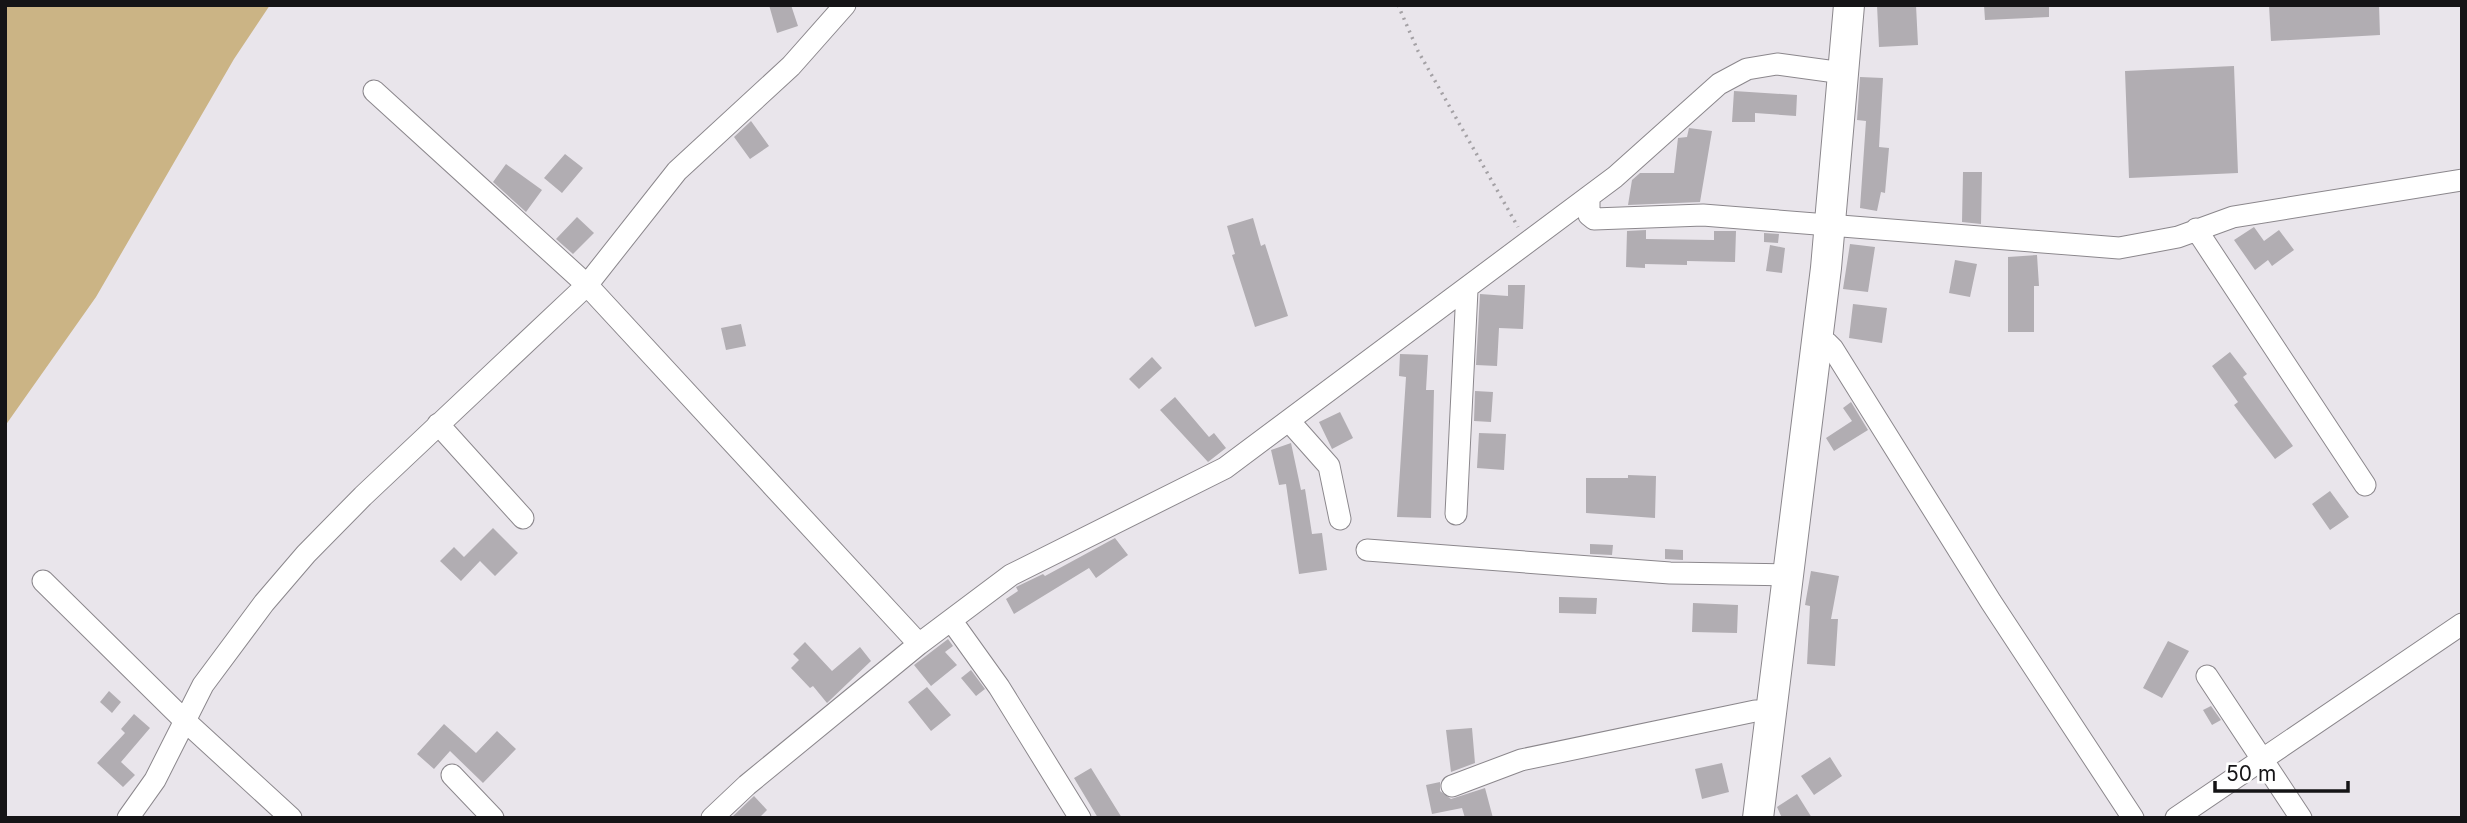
<svg xmlns="http://www.w3.org/2000/svg" width="2467" height="823" font-family="Inter,sans-serif">
<style>
.forest{fill:#cbb485}
.building{fill:#b1adb2}
.lines{fill:none;stroke-linecap:round;stroke-linejoin:round}
.street-casing{stroke:#8b878c;stroke-width:23}
.secondary-casing{stroke:#8b878c;stroke-width:32}
.path{stroke:#a4a1a5;stroke-width:3.5;stroke-dasharray:2 5;stroke-linecap:butt}
.street{stroke:#fff;stroke-width:21}
.secondary{stroke:#fff;stroke-width:30}
</style>
<rect width="100%" height="100%" fill="#e9e5eb"/>
<path class="forest" d="M5,5h265l-36,54 -138,238 -91,129z"/>
<path class="building" d="M769,5h22l7,21 -21,7z
M1877,5h39l2,40 -39,2z
M1984,5h65v12l-64,3z
M2269,5h110l1,30 -109,6z
M2234,66l4,107 -109,5 -4,-107z
M1860,77l23,1 -4,69 10,1 -4,45 -4,-1 -4,19 -17,-3 6,-87 -9,-1z
M1734,91l63,4 -1,21 -41,-3v9h-23z
M751,121l18,25 -19,13 -16,-22z
M1689,128l23,3 -12,71 -72,3 4,-25 8,-7h34l4,-35 9,-1z
M565,154l18,14 -21,25 -18,-15z
M506,164l36,26 -16,22 -33,-30z
M1963,172h19l-1,52 -19,-2z
M577,217l17,16 -21,21 -17,-15z
M1253,218l8,28 4,-2 23,72 -33,11 -23,-72 3,-1 -8,-28z
M2254,227l10,14 15,-11 15,20 -22,16 -4,-6 -13,10 -21,-30z
M1646,230v9l68,1v-9h22l-1,31 -48,-1v4l-42,-1v4l-19,-1 1,-36z
M1764,233l15,1 -1,9 -14,-1z
M1850,244l25,3 -7,45 -25,-3z
M1770,245l15,3 -3,25 -16,-2z
M2037,255l2,31h-5v46h-26v-75z
M1955,260l22,4 -7,33 -21,-4z
M1508,285h17l-2,44 -24,-1 -2,38 -21,-1 4,-71 28,2z
M1853,304l34,4 -5,35 -33,-5z
M741,324l5,22 -20,4 -5,-22z
M2230,352l17,22 -4,3 50,69 -18,13 -41,-54 4,-3 -26,-36z
M1400,354l28,1 -2,35h8l-3,128 -34,-1 9,-140 -7,-1z
M1152,357l10,11 -23,21 -10,-10z
M1475,391l18,1 -2,30 -17,-1z
M1175,397l34,40 5,-4 12,15 -18,14 -48,-52z
M1851,402l17,28 -34,21 -8,-13 26,-17 -9,-13z
M1340,412l13,26 -21,11 -13,-27z
M1479,433l27,1 -2,36 -27,-2z
M1291,443l10,47 4,-1 7,45 10,-1 5,37 -28,4 -13,-90 -7,1 -8,-35z
M1628,475l28,1 -1,42 -69,-5v-35h42z
M2330,491l19,26 -19,13 -18,-26z
M493,528l25,25 -23,23 -15,-15 -19,20 -21,-20 14,-14 10,10z
M1115,538l13,17 -32,23 -7,-10 -75,46 -8,-15 12,-8 -2,-4 27,-13 2,2z
M1590,544l23,1 -1,10 -22,-1z
M1665,549l18,1v10l-18,-1z
M1811,571l28,5 -8,43h7l-3,47 -28,-2 3,-58 -5,-1z
M1559,597l38,1 -1,16 -37,-1z
M1693,603l45,2 -1,28 -45,-1z
M948,639l5,7 -8,6 12,13 -26,21 -17,-21z
M2168,641l21,10 -27,47 -19,-10z
M805,642l27,29 28,-24 11,14 -44,42 -14,-17 -3,2 -19,-20 8,-8 -6,-6z
M971,670l14,19 -9,7 -15,-18z
M927,687l24,28 -20,16 -23,-29z
M109,691l12,11 -9,11 -12,-11z
M2211,706l10,14 -9,5 -9,-15z
M134,714l16,14 -29,34 14,13 -12,12 -26,-24 28,-30 -4,-4z
M444,724l32,29 21,-22 19,18 -33,34 -33,-32 -16,18 -17,-15z
M1472,728l3,35 -24,9 -5,-42z
M1830,757l12,19 -28,19 -13,-19z
M1722,763l7,29 -27,7 -7,-30z
M1091,768l31,50h-24l-24,-40z
M1440,782v9l11,8 34,-11 8,30h-28l-3,-10 -30,6 -6,-29z
M1797,794l15,24h-30l-5,-11z
M754,796l13,14 -8,8h-28z"/>
<g class="lines">
<g class="street-casing">
<path id="street" d="M374,91l213,194 332,359
M1589,197v18l5,4 109,-4 416,33 59,-11 55,-20 229,-37
M2196,229l169,256
M1818,341l9,2 6,6 158,253 142,216
M1289,421l40,45 11,53
M438,424l85,94
M1456,514l11,-224
M1367,550l303,23 119,2
M43,581l140,138 108,99
M951,620l48,67 81,131
M2207,676l94,142
M452,775l41,43
M1452,786l69,-26 234,-49h17
M128,818l27,-38 48,-95 61,-82 42,-49 57,-58 224,-211 90,-114 114,-105 54,-61
M712,818l35,-33 172,-141 92,-69 214,-107 390,-291 104,-93 28,-15 30,-5 66,9
M2176,818l286,-194"/>
</g>
<g class="secondary-casing">
<path id="secondary" d="M1758,818l68,-550 23,-263"/>
</g>
<path class="path" d="M1398,5l20,46 100,176"/>
<use href="#street" class="street"/>
<use href="#secondary" class="secondary"/>
</g>
<rect width="2467" height="823" fill="none" stroke="#151416" stroke-width="14"/>
<path d="M2215 781v10h133v-10" fill="none" stroke="#151416" stroke-width="3.5"/>
<text x="2226" y="781" font-size="21" fill="#151416" stroke="#ffffff" stroke-width="5" paint-order="stroke">50 m</text>
</svg>
